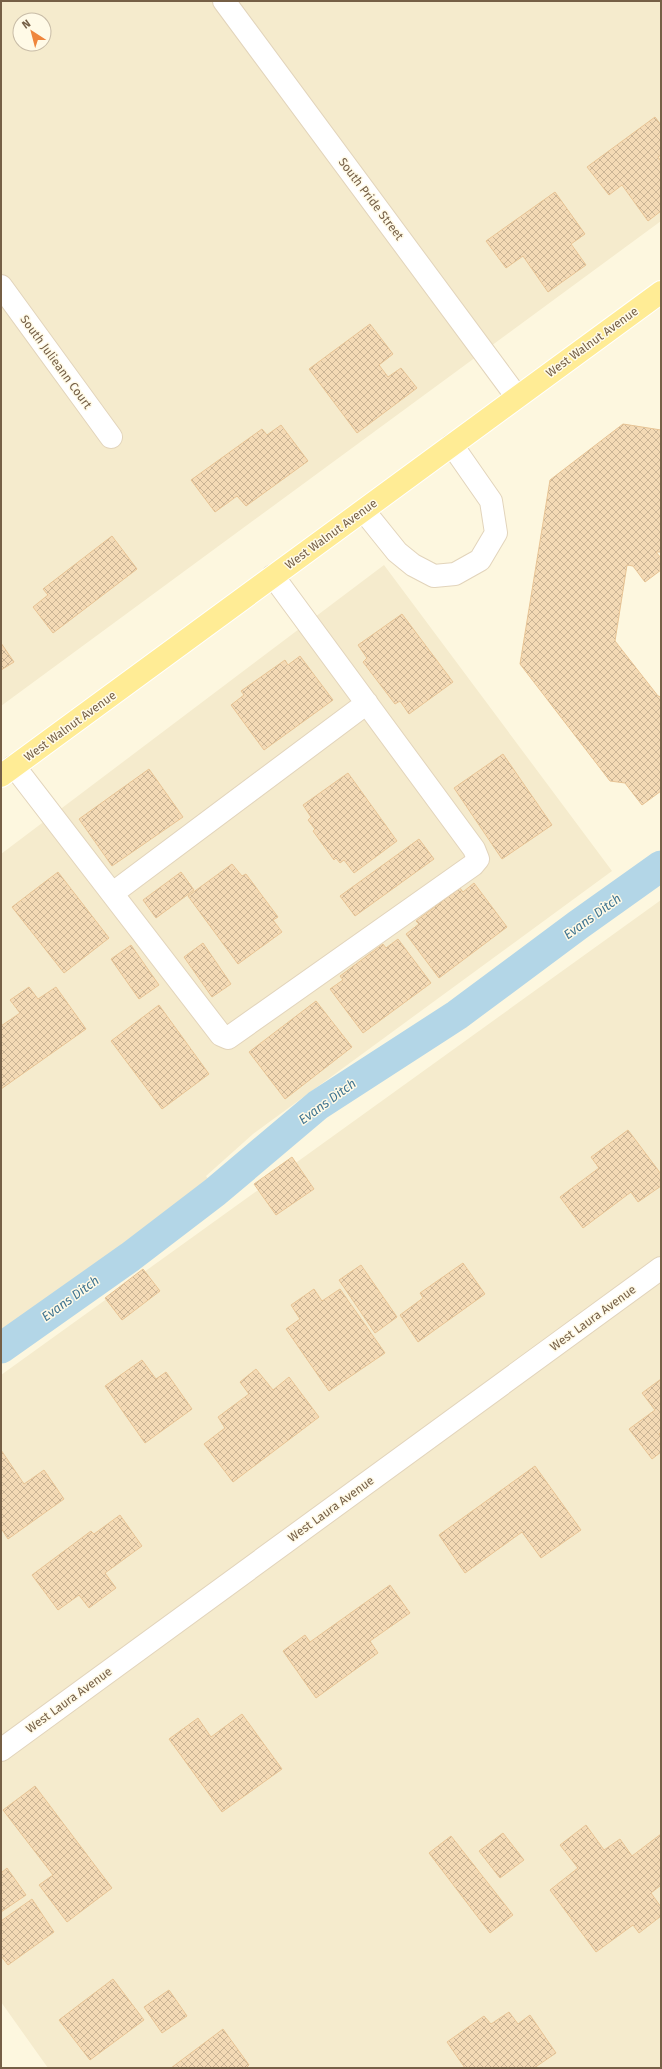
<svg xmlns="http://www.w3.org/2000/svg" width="662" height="2069" font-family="'Fira Sans',sans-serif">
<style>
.residential{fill:#f5ebcd;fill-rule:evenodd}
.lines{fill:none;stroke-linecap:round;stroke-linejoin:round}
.canal{stroke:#b3d6e7;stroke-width:31}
.building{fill:url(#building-cross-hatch);stroke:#e8c495}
.minor-casing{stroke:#e2d4bb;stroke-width:24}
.major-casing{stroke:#fff;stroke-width:24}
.minor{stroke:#fff;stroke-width:22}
.major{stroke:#ffec95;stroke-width:22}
.labels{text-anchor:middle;stroke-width:3;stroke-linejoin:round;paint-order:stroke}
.street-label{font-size:12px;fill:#755f46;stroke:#fffae7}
.water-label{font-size:13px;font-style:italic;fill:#417591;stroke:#fffae7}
</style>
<defs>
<pattern id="building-cross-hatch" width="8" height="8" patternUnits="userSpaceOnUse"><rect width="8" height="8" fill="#f4dab5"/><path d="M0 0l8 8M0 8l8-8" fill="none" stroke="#cab495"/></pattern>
</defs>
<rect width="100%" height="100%" fill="#fdf7df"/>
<path class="residential" d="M1,1h660v220l-660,485zM20,20h24v24h-24z
M384,565l228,306 -359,263 -47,42 5,7 -210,152v-481z
M661,900v1168h-613l-47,-66v-627z"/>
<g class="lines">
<path class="canal" d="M1,1348l129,-91 85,-65 103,-87 139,-90 121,-90 83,-59"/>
</g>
<path class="building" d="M655,117l6,8v30l-3,2 3,4v50l-13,10 -26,-36 -13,10 -22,-28z
M555,192l30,42 -14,10 15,21 -38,27 -25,-36 -17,12 -20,-27z
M370,324l23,30 -14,11 9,12 13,-9 16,20 -60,45 -48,-64z
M623,424l38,6v122h-5l5,6v12l-16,12 -12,-16 -6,-1 -12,76 43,55 3,1v94l-19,14 -17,-22 -15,-2 -90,-117 30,-184z
M281,425l27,36 -62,45 -9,-10 -22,16 -24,-32 71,-51 5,6z
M112,536l25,33 -84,64 -20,-26 15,-12 -5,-6z
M402,614l51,68 -44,32 -9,-13 -5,3 -32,-42 4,-4 -9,-13z
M1,643l13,19 -13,8z
M300,656l33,44 -69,50 -33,-45 13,-10 -3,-4 44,-31 3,5z
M503,754l49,71 -50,34 -48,-71z
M149,769l34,48 -71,49 -33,-47z
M348,773l49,68 -43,32 -10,-13 -4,3 -4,-5 -2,2 -21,-29 2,-2 -7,-9 3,-3 -8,-12z
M419,839l15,20 -79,57 -15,-20z
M232,864l10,12 4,-2 32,43 -5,3 9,12 -44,32 -50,-68z
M58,872l51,66 -45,35 -52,-66z
M181,872l13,18 -38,28 -13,-18z
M474,883l33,44 -68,51 -33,-44 13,-10 -3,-3 44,-33 3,4z
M398,939l33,44 -68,50 -33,-44 13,-9 -3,-4 43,-32 3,4z
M203,943l28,41 -19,13 -28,-40z
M131,945l28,40 -20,14 -28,-40z
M29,987l9,12 18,-12 30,42 -85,60v-63l19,-13 -10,-13z
M316,1001l36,46 -67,52 -36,-47z
M159,1005l50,69 -47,35 -51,-68z
M628,1130l33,44v12l-23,16 -7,-10 -48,36 -23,-31 39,-29 -8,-11z
M292,1157l22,32 -38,26 -22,-31z
M463,1263l22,31 -67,48 -18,-27 23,-17 -3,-5z
M361,1265l36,52 -22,16 -36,-53z
M143,1269l17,22 -38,29 -17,-22z
M314,1289l8,12 18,-12 45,64 -56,38 -43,-62 14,-10 -9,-14z
M142,1360l14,19 10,-7 26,37 -47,34 -40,-57z
M256,1369l17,21 16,-13 30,40 -86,65 -29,-38 21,-16 -7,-11 31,-23 -9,-12z
M661,1379v53l-2,2 2,3v15l-9,7 -23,-30 26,-19 -13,-17z
M1,1450l23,34 20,-14 20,29 -56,40 -7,-11z
M535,1466l46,64 -40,28 -19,-26 -57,41 -26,-38z
M120,1515l22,31 -37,27 11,15 -27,20 -10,-13 -21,15 -26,-35 59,-44 3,3z
M390,1585l20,28 -40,28 8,12 -62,45 -33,-47 22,-16 5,7z
M242,1714l40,55 -60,43 -53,-73 29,-21 13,19z
M35,1786l77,102 -45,34 -28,-37 14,-10 -50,-65z
M586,1825l18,25 16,-11 12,17 29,-22v51l-10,8 10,14v9l-22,17 -6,-8 -37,27 -46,-62 28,-22 -18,-23z
M503,1833l21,27 -24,18 -21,-27z
M451,1836l62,79 -23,18 -61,-80z
M7,1868l19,27 -25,17v-39z
M32,1899l22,33 -46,33 -7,-9v-35z
M113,1979l31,41 -54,40 -31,-40z
M169,1990l18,26 -25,17 -18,-26z
M509,2012l9,12 12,-9 26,38 -22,15h-69l-18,-26 37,-26 7,8z
M223,2029l26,36 -3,3h-75z"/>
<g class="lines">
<g class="minor-casing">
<path id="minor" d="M224,1l293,396
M1,286l110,151
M364,511l33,41 16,13 21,11 21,-2 25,-14 16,-27 -5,-32 -39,-56
M14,766l207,269 7,3 245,-173 5,-6 -4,-10 -201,-273
M113,893l254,-190
M1,1750l660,-482"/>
</g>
<g class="major-casing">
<path id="major" d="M1,776l660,-484"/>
</g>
<use href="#minor" class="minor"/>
<use href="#major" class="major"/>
</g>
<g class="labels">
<g class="street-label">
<text transform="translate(371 199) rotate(53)" y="4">South Pride Street</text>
<text transform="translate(592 342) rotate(-36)" y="4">West Walnut Avenue</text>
<text transform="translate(56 362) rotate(54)" y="4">South Julieann Court</text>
<text transform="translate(331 534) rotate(-36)" y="4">West Walnut Avenue</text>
<text transform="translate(70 726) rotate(-36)" y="4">West Walnut Avenue</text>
<text transform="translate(593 1318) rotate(-36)" y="4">West Laura Avenue</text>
<text transform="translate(331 1509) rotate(-36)" y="4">West Laura Avenue</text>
<text transform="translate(69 1700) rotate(-36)" y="4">West Laura Avenue</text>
</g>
<g class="water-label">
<text transform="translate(592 916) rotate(-36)" y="5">Evans Ditch</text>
<text transform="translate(327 1101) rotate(-36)" y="5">Evans Ditch</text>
<text transform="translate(70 1298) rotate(-36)" y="5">Evans Ditch</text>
</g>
</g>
<rect width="662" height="2069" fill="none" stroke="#755f46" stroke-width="4"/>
<g transform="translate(32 32) rotate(324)"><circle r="19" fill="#fffae7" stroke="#c8bca7"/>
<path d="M0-3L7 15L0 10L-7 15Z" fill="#ef863d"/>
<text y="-6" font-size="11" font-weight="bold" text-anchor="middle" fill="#755f46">N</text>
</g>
</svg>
